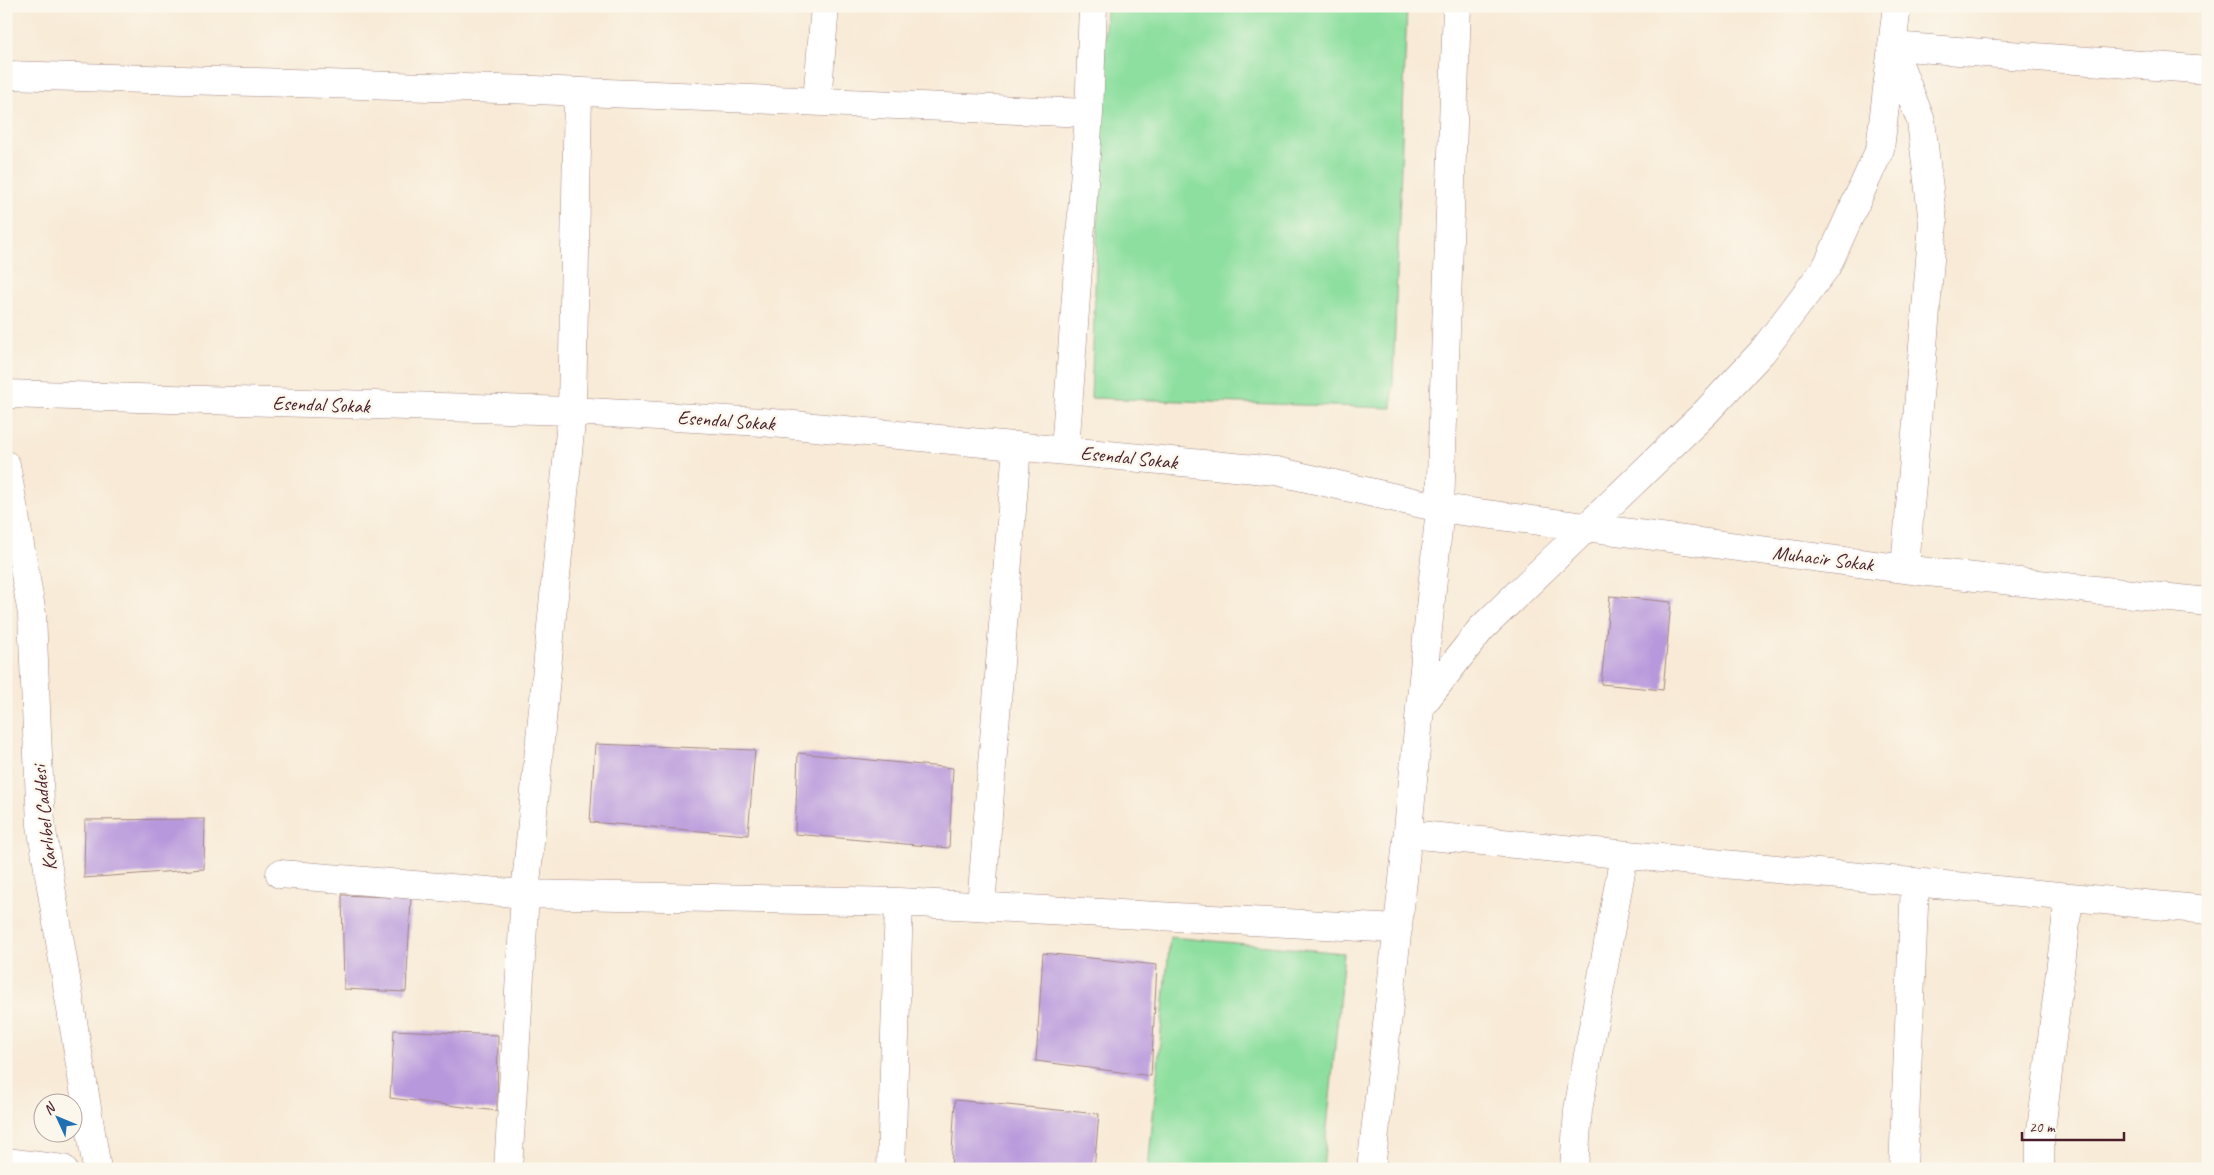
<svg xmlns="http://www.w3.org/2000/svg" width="2214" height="1175" font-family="Caveat,sans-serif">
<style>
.green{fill:#8ddf9f;stroke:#6c7f65}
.building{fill:#b898dc}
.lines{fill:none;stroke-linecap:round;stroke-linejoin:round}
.minor-casing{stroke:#a18480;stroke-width:29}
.minor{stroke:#fff;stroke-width:28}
.labels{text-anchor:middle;stroke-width:5;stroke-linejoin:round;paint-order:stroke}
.street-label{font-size:20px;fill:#4a1f2b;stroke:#fbf7ec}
</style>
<rect width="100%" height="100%" fill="#fbf7ec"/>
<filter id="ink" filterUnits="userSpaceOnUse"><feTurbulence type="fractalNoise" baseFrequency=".02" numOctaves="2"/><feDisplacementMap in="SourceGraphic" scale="10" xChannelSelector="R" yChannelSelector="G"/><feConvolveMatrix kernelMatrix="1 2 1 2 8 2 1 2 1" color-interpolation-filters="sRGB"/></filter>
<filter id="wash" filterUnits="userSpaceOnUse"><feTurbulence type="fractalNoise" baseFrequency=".0096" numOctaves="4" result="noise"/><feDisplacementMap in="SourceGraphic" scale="20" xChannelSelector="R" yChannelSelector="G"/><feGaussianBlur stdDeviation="1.12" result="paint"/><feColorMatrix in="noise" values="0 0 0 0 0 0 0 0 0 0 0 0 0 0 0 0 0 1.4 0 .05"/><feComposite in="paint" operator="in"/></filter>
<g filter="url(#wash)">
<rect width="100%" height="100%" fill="#f8ead6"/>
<path class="green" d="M1106,6h301l-15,402 -301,-10z
M1170,937l174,16 -21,216h-175z"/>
<g id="blocks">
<path class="building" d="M1610,596l61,6 -8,88 -62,-6z
M595,744l160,6 -7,85 -158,-13z
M798,753l155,15 -4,80 -154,-14z
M205,819l-1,50 -120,9 1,-58z
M342,895l69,3 -5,94 -62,-3z
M1043,953l114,12 -6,111 -115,-15z
M394,1030l104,5 -1,76 -107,-13z
M955,1100l144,14 -5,55h-143z"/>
</g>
</g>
<g filter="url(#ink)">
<use href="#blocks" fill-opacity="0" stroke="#a18480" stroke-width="1"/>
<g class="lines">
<g class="minor-casing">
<path id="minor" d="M1897,6l-5,40 29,75 12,102 -28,346
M6,75l529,15 554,23
M817,101l8,-95
M6,394l566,17 190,11 514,49 164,37 488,64 280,30
M1065,451l24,-338 4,-107
M6,465l26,149 9,211 56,344
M1420,707l61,-78 224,-216 57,-61 65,-86 53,-117 12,-103 316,24
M1408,834l800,76
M280,874l245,20 374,8 499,27
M981,906l36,-460
M6,1162l57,7
M508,1169l17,-275 47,-483 6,-319
M891,1169l8,-267
M1371,1169l32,-289 37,-372 17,-502
M1574,1169l4,-59 46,-255
M1903,1169l12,-287
M2040,1169v-30l29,-242"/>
</g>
<use href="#minor" class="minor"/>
</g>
</g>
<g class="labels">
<g class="street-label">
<text transform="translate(321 404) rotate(2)" y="7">Esendal Sokak</text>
<text transform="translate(726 420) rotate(4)" y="7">Esendal Sokak</text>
<text transform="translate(1129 457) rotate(6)" y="7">Esendal Sokak</text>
<text transform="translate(1823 558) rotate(7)" y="7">Muhacir Sokak</text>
<text transform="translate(44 818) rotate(-96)" y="7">Karlıbel Caddesi</text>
</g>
</g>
<rect width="2214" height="1175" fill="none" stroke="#fbf7ec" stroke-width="25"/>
<g transform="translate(58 1118) rotate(314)"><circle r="24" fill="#fbf7ec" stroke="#b4a19f"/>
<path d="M0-4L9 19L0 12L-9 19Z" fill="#1f6fb2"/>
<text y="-8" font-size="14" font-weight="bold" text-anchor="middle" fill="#4a1f2b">N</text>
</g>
<path d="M2022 1132v8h102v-8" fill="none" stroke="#4a1f2b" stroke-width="2.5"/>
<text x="2029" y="1132" font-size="15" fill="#4a1f2b" stroke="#fbf7ec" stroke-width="4" paint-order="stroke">20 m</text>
</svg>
